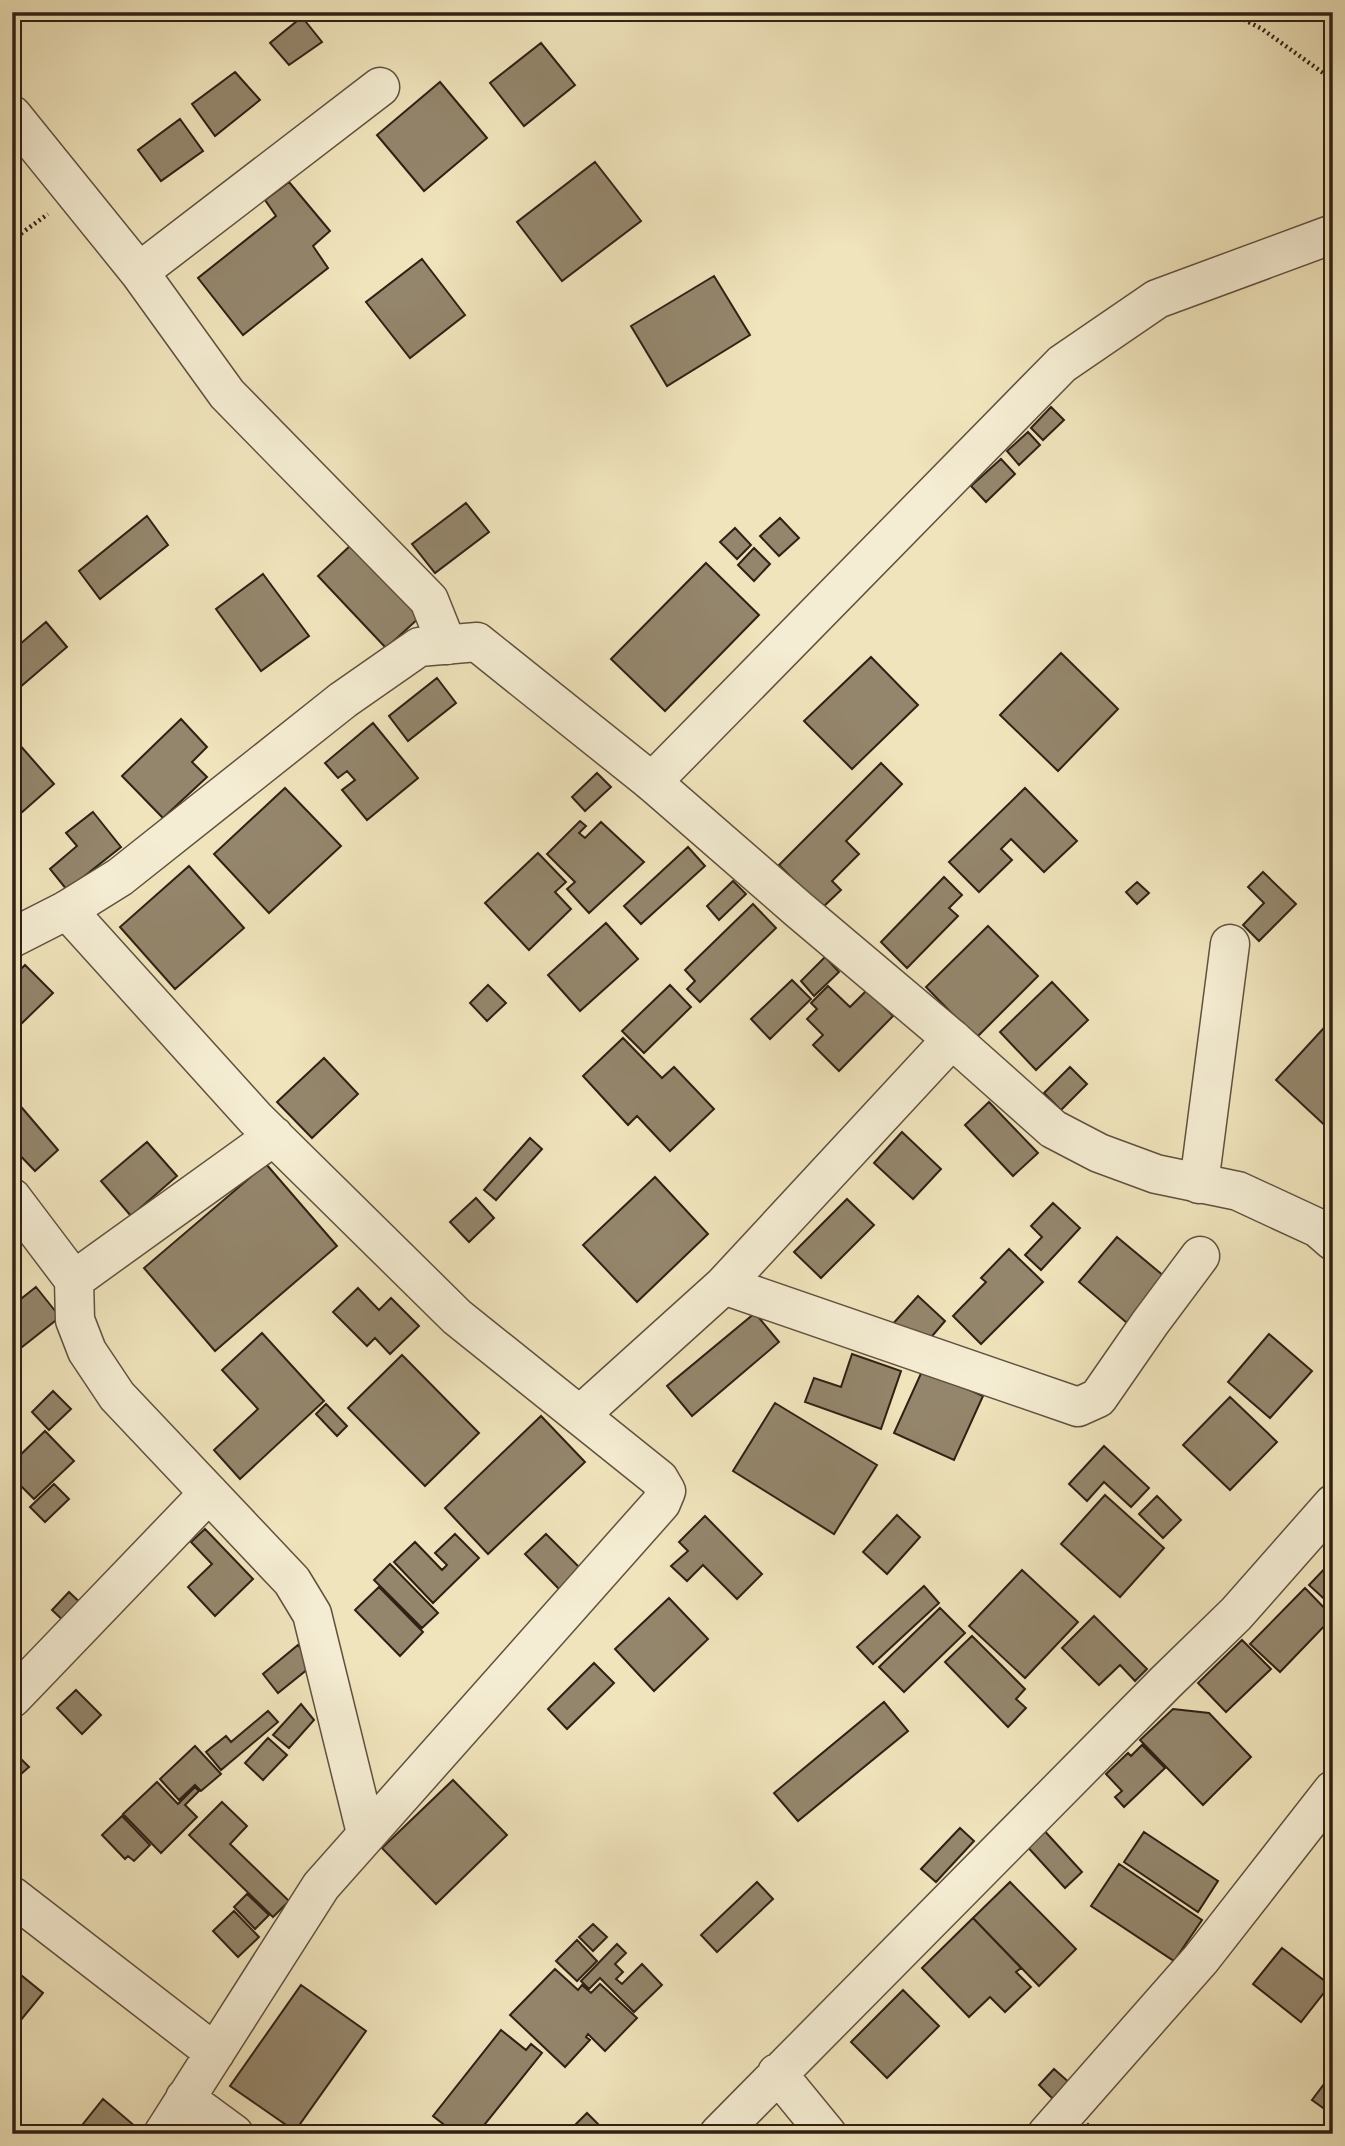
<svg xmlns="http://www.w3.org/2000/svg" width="1345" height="2146" font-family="Alegreya,serif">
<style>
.building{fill:#94866c;stroke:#302015;stroke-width:2}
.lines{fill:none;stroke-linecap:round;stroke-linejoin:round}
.minor-casing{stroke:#60513f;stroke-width:41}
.tertiary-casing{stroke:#60513f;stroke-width:41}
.path{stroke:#302015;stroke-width:4.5;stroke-dasharray:2 3.5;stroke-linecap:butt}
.minor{stroke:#f5edd3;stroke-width:38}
.tertiary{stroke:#f5edd3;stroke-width:38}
</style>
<rect width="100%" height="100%" fill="#f0e4bc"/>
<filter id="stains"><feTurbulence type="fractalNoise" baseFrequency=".00286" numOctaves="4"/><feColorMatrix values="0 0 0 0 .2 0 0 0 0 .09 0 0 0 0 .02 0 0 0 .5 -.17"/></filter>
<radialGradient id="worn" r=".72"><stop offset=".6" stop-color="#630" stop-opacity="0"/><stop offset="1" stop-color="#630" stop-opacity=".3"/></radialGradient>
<path class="building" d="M12,12h17l-17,13z
M302,17l20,25 -33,23 -19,-22z
M541,43l34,42 -51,41 -34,-43z
M235,72l25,28 -45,36 -23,-32z
M440,82l47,56 -63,53 -47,-56z
M180,119l23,32 -42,30 -23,-31z
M595,162l46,59 -79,60 -45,-59z
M289,182l41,49 -17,15 15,22 -85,67 -45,-57 78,-62 -11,-16z
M422,259l43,56 -55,43 -44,-56z
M714,276l36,59 -83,51 -36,-60z
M1051,407l13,13 -21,20 -12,-12z
M1028,432l12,13 -21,20 -12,-14z
M1001,459l14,15 -29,28 -15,-16z
M466,503l23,29 -54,41 -23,-29z
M147,516l21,29 -68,54 -21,-28z
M780,518l19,20 -20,18 -19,-20z
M735,528l16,17 -14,14 -17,-17z
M352,544l68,73 -34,31 -68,-72z
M754,548l16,16 -16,17 -16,-16z
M706,563l53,52 -94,96 -54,-52z
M263,574l46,62 -48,35 -45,-62z
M46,622l21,25 -55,47v-56l7,7z
M1061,653l57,56 -60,62 -58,-56z
M871,657l47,48 -66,64 -48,-48z
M437,678l19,25 -48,38 -19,-25z
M181,719l26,28 -15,15 15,15 -44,41 -41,-42z
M373,723l45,55 -51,42 -25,-30 13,-10 -8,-9 -9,7 -13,-15z
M18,743l36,41 -42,37v-73z
M881,763l21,21 -56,57 13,13 -27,27 9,9 -19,18 -43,-43z
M597,773l14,14 -26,24 -13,-14z
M285,788l56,58 -72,67 -55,-59z
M1025,788l52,53 -33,31 -33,-33 -10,10 11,11 -33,32 -30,-30z
M93,812l28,35 -54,43 -17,-21 27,-23 -11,-13z
M580,821l6,5 -7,7 6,5 16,-16 43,40 -55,51 -22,-24 8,-7 -28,-28z
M688,847l17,19 -64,58 -17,-18z
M538,853l28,29 -11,10 16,17 -42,41 -44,-47z
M189,866l55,62 -69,61 -55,-62z
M1263,872l33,32 -37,37 -16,-16 21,-22 -16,-16z
M944,877l18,18 -13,13 9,8 -51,52 -26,-26z
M733,881l13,13 -27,26 -12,-14z
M1137,882l12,11 -12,11 -11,-12z
M753,904l23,24 -76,74 -13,-13 8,-8 -10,-11z
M606,923l32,36 -58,52 -32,-36z
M988,926l50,50 -62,62 -50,-51z
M825,957l14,15 -25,24 -13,-15z
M25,965l28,28 -33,32 -8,-8v-39z
M792,980l19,19 -41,40 -19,-20z
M1052,982l36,38 -52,50 -36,-38z
M488,985l18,18 -19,18 -17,-18z
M670,985l21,22 -47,46 -22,-22z
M828,986l22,21 17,-17 26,26 -54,55 -26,-26 10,-10 -16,-16 10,-10 -6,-6z
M1333,1018v114h-1l-56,-52z
M623,1038l39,40 12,-11 40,42 -44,42 -33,-35 -9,9 -45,-49z
M324,1058l34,36 -46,44 -35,-36z
M1070,1067l17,17 -26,26 -17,-17z
M17,1102l41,48 -23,21 -23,-24v-40z
M989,1102l49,51 -25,23 -48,-51z
M902,1132l39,37 -28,30 -39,-36z
M530,1138l12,11 -46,51 -12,-10z
M147,1142l30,34 -46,40 -30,-35z
M266,1164l71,82 -122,105 -71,-83z
M655,1177l53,57 -71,68 -54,-57z
M476,1198l18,20 -25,24 -19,-20z
M847,1199l27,26 -53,53 -27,-26z
M1053,1203l27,25 -39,42 -16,-15 17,-18 -11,-11z
M1117,1237l54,45 -38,46 -54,-46z
M1009,1249l34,33 -62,62 -28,-28 33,-34 -5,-4z
M36,1287l24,30 -48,38v-49z
M358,1288l21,22 12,-12 28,28 -29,28 -15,-16 -8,8 -34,-34z
M918,1296l27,25 -18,21 -36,-16z
M755,1313l24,29 -87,74 -25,-30z
M262,1333l62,68 -84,78 -26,-29 44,-41 -36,-39z
M1269,1334l43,37 -42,47 -42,-36z
M852,1354l49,17 -20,58 -76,-27 9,-24 27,9z
M402,1355l77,78 -54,53 -77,-78z
M923,1369l60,27 -29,64 -60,-27z
M53,1391l18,18 -22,21 -17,-18z
M1230,1397l47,45 -47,48 -47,-45z
M775,1403l102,62 -43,69 -101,-63z
M326,1404l21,22 -10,10 -21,-22z
M541,1416l44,46 -97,92 -43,-46z
M45,1431l29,30 -40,38 -22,-22v-14z
M1104,1446l45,42 -18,19 -27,-25 -17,19 -18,-17z
M54,1484l15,15 -24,23 -15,-15z
M1105,1495l59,53 -44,49 -59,-53z
M1157,1496l24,24 -18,18 -24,-24z
M897,1515l23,22 -33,37 -24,-22z
M705,1516l57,58 -25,25 -34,-34 -16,16 -16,-15 17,-15 -9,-9z
M205,1529l48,50 -38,37 -27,-29 24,-23 -21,-22z
M455,1534l24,24 -46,45 -39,-41 21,-20 27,28 5,-5 -12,-12z
M546,1534l35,35 -21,21 -35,-36z
M1330,1563l3,2v42l-24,-22z
M390,1564l48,49 -16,15 -48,-48z
M1022,1570l56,52 -53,56 -56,-52z
M924,1586l15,17 -66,61 -16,-17z
M379,1587l44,45 -23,24 -45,-46z
M1305,1588l28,29 -53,55 -30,-28z
M69,1592l17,16 -17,18 -17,-16z
M669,1598l39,41 -54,52 -39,-42z
M940,1608l25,25 -61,59 -25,-25z
M1094,1616l53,53 -12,12 -15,-16 -21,20 -37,-37z
M972,1636l53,53 -9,10 10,9 -18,19 -63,-65z
M1242,1640l29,29 -45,43 -28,-29z
M298,1645l16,19 -36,29 -15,-19z
M594,1663l20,20 -47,46 -19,-20z
M76,1690l25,25 -19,19 -25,-26z
M884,1702l24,29 -110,90 -24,-28z
M301,1704l13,16 -25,28 -16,-13z
M1173,1709l36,4 42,44 -48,48 -63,-65z
M268,1711l10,11 -57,48 -15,-18 20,-16 5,6z
M268,1738l19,17 -24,25 -18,-17z
M1142,1745l23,23 -41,39 -9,-10 7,-6 -16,-17 22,-21 3,3z
M195,1746l26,28 -20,17 -6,-6 -16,15 -19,-21z
M12,1750l17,17 -17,15z
M453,1780l54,55 -71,69 -54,-56z
M157,1782l21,22 17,-17 4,4 -14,14 12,12 -36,36 -38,-39z
M222,1802l25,24 -17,18 59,57 -16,16 -84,-82z
M122,1816l28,29 -16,16 -6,-5 -3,3 -23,-24z
M1041,1827l41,45 -17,16 -41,-45z
M960,1828l14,13 -38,41 -15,-13z
M1144,1832l74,49 -20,31 -74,-50z
M1119,1864l83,56 -28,41 -83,-55z
M757,1882l16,17 -56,53 -16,-17z
M1010,1882l66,67 -37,37 -66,-68z
M247,1894l22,21 -14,14 -21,-22z
M234,1911l25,26 -21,20 -25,-26z
M973,1918l48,50 -5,4 15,15 -26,25 -15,-15 -21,20 -47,-49z
M593,1924l14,13 -14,14 -14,-14z
M577,1940l20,21 -20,20 -21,-20z
M617,1944l9,9 -11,11 8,8 -7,7 6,5 20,-20 20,21 -28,27 -34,-34 -11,11 -8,-8z
M1282,1948l48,37 -29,37 -48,-38z
M555,1969l23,21 4,-5 9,8 9,-9 37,34 -32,33 -17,-17 -2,3 4,3 -25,27 -55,-52z
M16,1971l27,22 -31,38v-55z
M301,1985l65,46 -71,100 -65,-45z
M903,1990l36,36 -52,52 -36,-36z
M501,2030l25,20 5,-6 11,9 -65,81h-21l-23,-18z
M1054,2069l17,15 -16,17 -16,-16z
M1333,2072v43l-21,-15z
M103,2099l33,28 -6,7h-55z
M587,2113l21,21h-42z
M1088,2124l10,10h-20z"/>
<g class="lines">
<g class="minor-casing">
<path id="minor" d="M380,87l-241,185 88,122 202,206 18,45
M12,115l127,157
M652,782l410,-418 95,-65 176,-65
M67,910l188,208 202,199 202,162 7,12 -5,12 -340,383 -158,248
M1199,1184l31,-240
M12,1198l62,82 1,40 12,31 30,45 175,185 20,33 54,219
M74,1280l200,-144
M724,1285l354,122 20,-9 52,-75 50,-67
M580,1415l144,-130 228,-246
M12,1698l197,-205
M12,1896l203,157
M777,2073l50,61
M185,2098l49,36
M719,2134l447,-452 70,-68 97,-110
M1047,2134l154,-175 132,-169"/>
</g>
<g class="tertiary-casing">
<path id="tertiary" d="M12,938l55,-28 53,-33 223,-177 76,-53 58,-5 175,140 146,127 154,130 101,90 46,24 57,21 82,17 80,37 15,13"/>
</g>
<path class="path" d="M1229,12l33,17 71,51
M12,240l36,-26"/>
<use href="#minor" class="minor"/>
<use href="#tertiary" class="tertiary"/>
</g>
<rect width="1345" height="2146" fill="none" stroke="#f0e4bc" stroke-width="42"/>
<rect x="14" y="14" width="1317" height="2118" fill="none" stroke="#302015" stroke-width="3.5"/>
<rect x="21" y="21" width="1303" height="2104" fill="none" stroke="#302015" stroke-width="2"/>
<rect width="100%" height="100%" filter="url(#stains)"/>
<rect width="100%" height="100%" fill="url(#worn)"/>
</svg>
